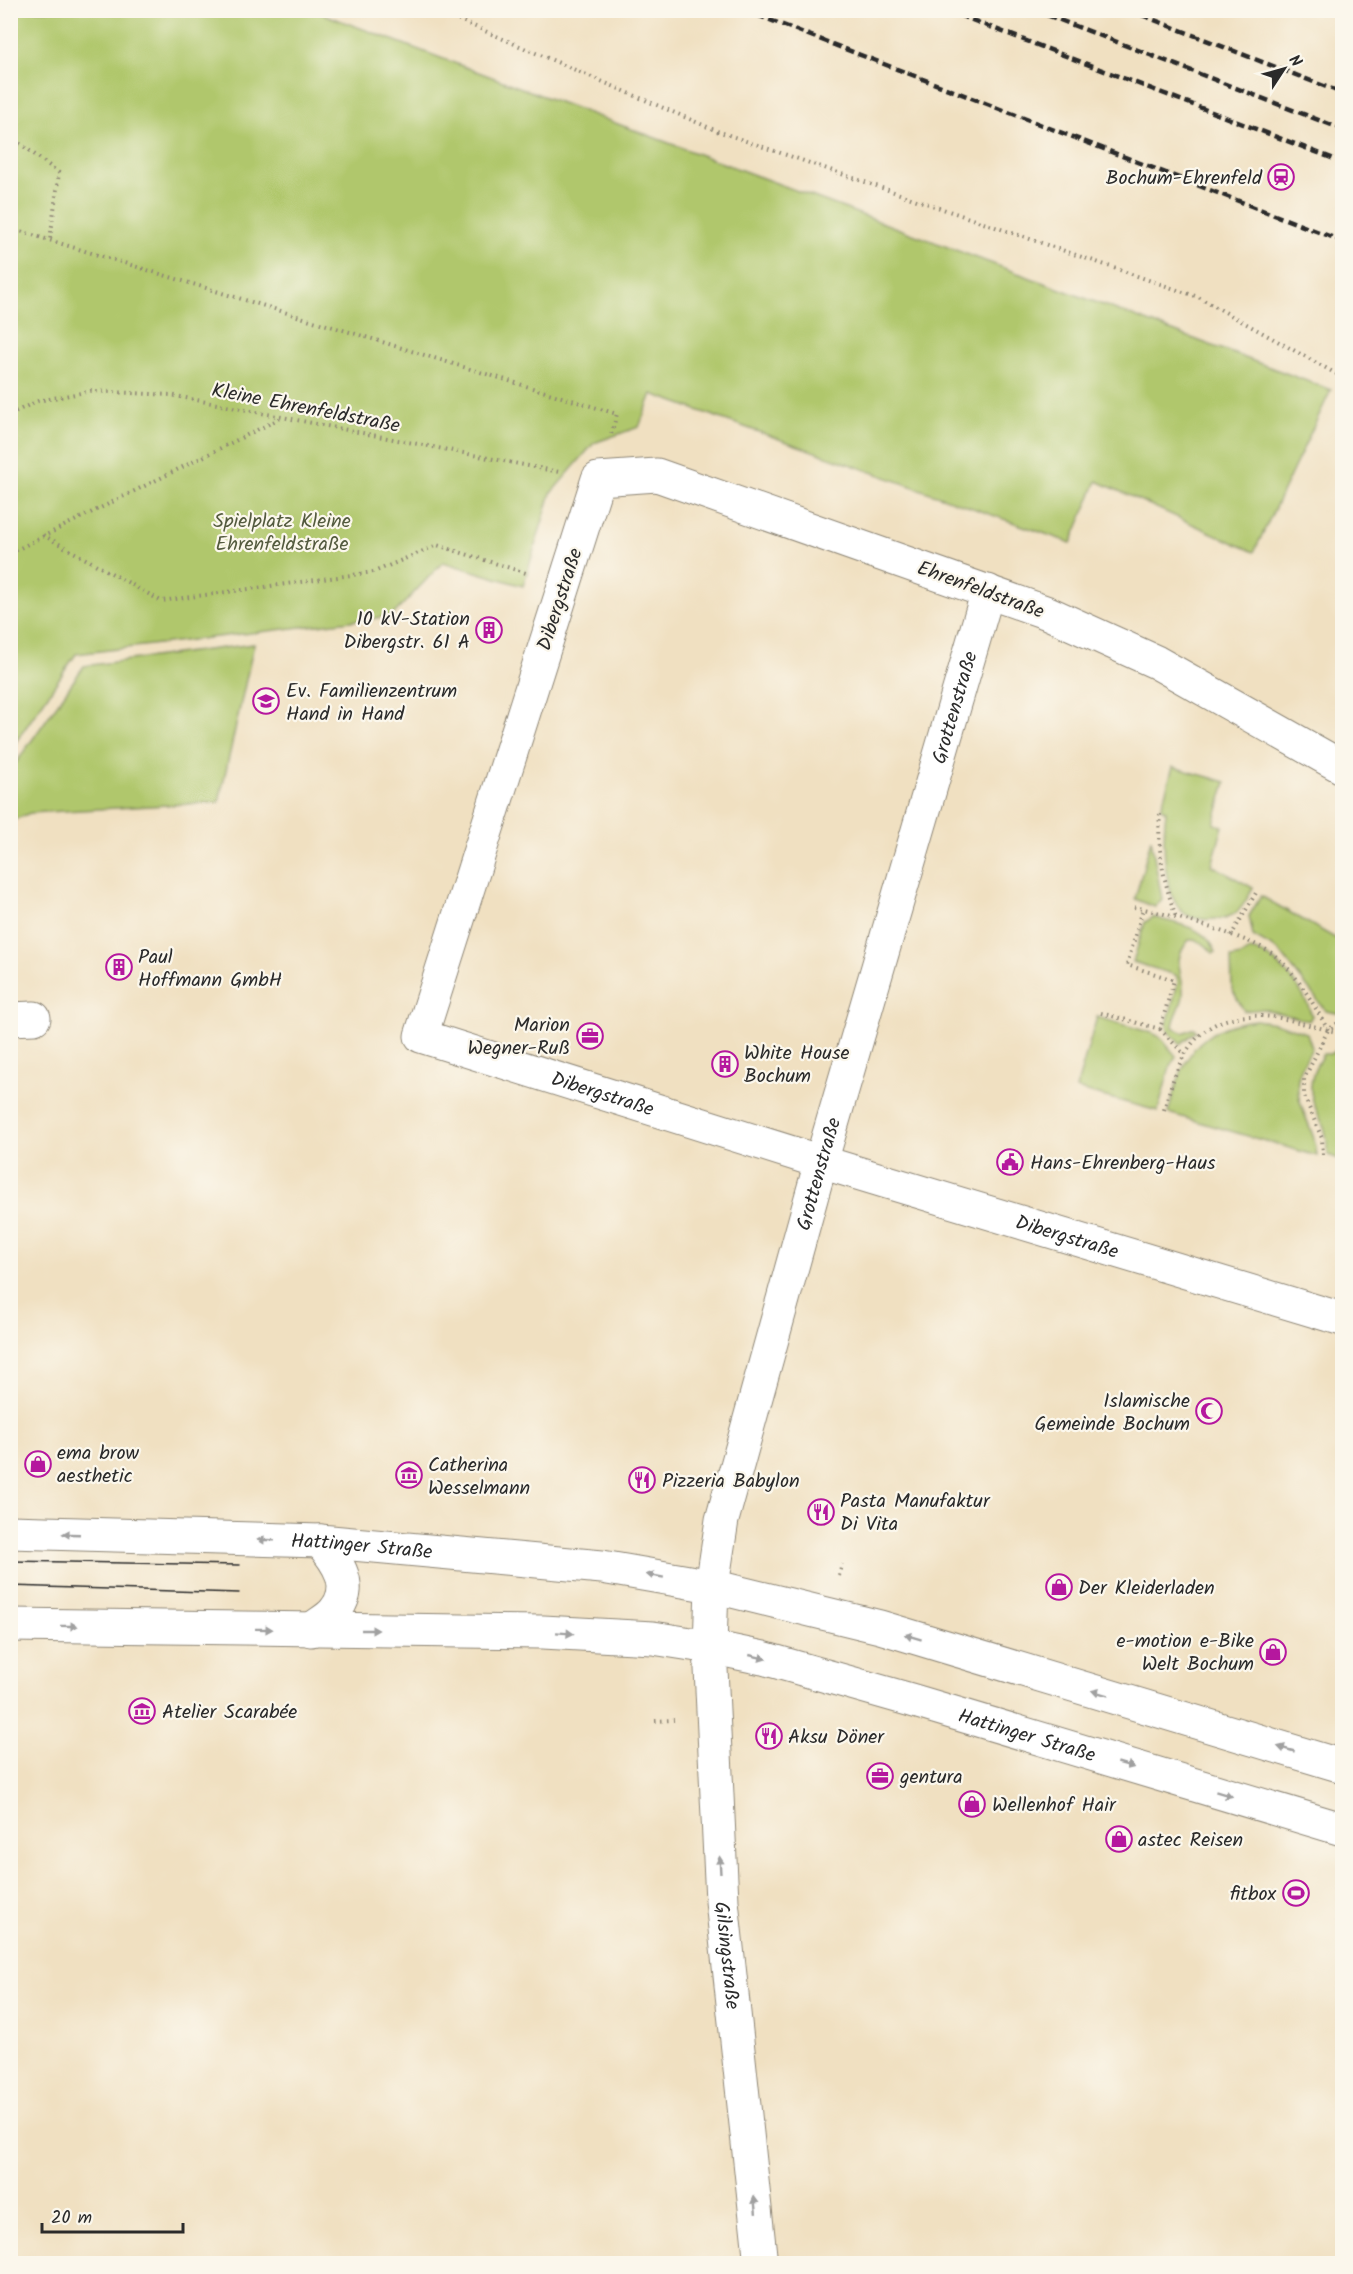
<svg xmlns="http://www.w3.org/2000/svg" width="1353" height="2274" font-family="Kalam,sans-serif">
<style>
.green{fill:#b0c76c;stroke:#6e794c;stroke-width:1.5}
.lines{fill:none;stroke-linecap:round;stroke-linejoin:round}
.minor-casing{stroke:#8e8676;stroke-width:35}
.major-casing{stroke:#8e8676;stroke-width:35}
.path{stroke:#8e8676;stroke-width:4;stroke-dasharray:1.5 4.5;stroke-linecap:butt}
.minor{stroke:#fff;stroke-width:33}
.major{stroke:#fff;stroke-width:33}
.tram{stroke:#2b2b2b;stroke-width:1.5}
.rail{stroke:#2b2b2b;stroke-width:4.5;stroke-dasharray:9 4.5;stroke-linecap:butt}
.oneway{fill:#a0a0a0}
.labels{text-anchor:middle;stroke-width:4.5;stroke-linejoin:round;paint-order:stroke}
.poi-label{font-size:20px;fill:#2b2b2b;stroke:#fbf7ec;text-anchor:start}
.street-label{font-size:20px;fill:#2b2b2b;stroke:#fbf7ec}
.park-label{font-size:20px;fill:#535a3e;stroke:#fbf7ec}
</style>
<rect width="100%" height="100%" fill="#fbf7ec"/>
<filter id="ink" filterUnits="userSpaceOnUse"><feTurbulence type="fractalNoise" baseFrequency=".0167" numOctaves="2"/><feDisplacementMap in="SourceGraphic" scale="12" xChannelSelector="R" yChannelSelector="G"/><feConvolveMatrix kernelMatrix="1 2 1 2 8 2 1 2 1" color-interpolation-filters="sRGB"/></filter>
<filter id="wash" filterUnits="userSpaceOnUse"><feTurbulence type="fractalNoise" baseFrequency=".008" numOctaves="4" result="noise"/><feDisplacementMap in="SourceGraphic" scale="24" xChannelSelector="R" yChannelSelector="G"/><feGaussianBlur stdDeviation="1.35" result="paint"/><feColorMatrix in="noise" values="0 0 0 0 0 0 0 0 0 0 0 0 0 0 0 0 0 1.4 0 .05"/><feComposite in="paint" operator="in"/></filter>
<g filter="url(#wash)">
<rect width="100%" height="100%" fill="#f0e0c1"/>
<path class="green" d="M11,10l304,1 1016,379 -77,162 -157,-71 -26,62 -419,-149 -13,33 -45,16 -43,50 -28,93 -80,-24 -51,54 -316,38 -65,95z
M254,644l-35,158 -189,11 -19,8v-51l73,-104z
M1173,767l53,15 -12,42 9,2 -11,39 41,23c-10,19 -16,31 -39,31 -9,1 -19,0 -27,-4 -26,-14 -24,-80 -21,-104l-5,-3z
M1151,839l11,60 -7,8 -20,-8z
M1261,896l81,46v72l-16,-3 -47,-60 -26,-15 -4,-20z
M1153,917c26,8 51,8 63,35l-3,1c-7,-8 -13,-14 -24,-13 -19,22 -5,31 -6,55 -1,12 -9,20 -10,32l10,6 11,-5 2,3 -16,13 -12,-13 -1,-7 11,-42 -2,-7 -43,-13 12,-40z
M1250,950c28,5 54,40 62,66l-3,5 -46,-12 -19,2 -12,-22 -1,-31 10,-2z
M1097,1017l55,16 8,4 16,19 -7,14 -11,41 -82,-22z
M1256,1020l19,3 32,10 5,15c-5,9 -12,20 -14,31 -4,25 18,50 19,77l-149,-43c15,-54 26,-86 88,-93z
M1342,1047v113l-14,-5c2,-45 -36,-52 -5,-101h7z"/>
</g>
<g filter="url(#ink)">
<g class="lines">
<g class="minor-casing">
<g id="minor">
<path id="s1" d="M1342,767l-186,-105 -108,-49 -391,-138 -59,4 -177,557 400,126 521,157"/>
<path d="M10,1019l24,-1"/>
<path id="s2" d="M712,1586l10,-66 99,-358 167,-571"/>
<path d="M311,1630c7,-6 17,-11 23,-18 22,-25 4,-50 -14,-71"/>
<path id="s3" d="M710,1647l12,254 39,363"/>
</g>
</g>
<g class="major-casing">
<g id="major">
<path id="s4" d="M10,1532l310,9 282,26 110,19 168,41 462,139"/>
<path id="s5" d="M10,1625l533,7 110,6 57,9 53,11 148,42 431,129"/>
<path d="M710,1647l2,-61"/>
</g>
</g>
<path class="path" d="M436,10l281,121 481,166 144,80
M10,136l49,37 -9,67
M10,228l607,186 -7,24
M10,414l28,-13 53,-10 80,4 388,77
M43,535l118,66 213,-29 63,-27 89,28
M10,553l271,-135
M1160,814c-3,37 4,68 16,103
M1134,907c28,5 120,31 140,48 23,18 40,50 54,75
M1231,936l26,-45
M1101,1013l59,16 14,-49 -47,-15 16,-56
M1160,1029l23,24
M1164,1110c17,-65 40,-104 116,-92 21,4 41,11 62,15
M1323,1155l-1,-17 -18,-42v-17l24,-49 14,-10
M839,1576l3,-12
M655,1721l19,-1"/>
<use href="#minor" class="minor"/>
<use href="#major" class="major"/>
<path class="tram" d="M10,1561l230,4
M10,1586l229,7"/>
<path class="rail" d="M744,10l598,231
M946,10l396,152
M1034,10l308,119
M1129,10l213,83"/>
</g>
<defs><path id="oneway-solid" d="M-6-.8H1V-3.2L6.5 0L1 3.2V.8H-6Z" transform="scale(1.5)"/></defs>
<g class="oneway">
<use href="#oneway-solid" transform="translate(71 1534) rotate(-178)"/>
<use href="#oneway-solid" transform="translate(266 1540) rotate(-178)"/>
<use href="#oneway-solid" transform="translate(655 1576) rotate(-170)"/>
<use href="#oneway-solid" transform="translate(69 1626) rotate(1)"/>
<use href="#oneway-solid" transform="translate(264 1629) rotate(1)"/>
<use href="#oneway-solid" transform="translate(370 1630)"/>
<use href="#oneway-solid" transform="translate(565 1633) rotate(4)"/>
<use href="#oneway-solid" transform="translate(913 1637) rotate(-163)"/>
<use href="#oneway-solid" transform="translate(758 1657) rotate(13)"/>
<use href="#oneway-solid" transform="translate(1100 1693) rotate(-163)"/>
<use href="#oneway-solid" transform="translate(1286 1749) rotate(-164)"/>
<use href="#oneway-solid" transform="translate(1126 1765) rotate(16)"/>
<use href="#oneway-solid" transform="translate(1224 1794) rotate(17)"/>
<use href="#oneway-solid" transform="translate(720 1865) rotate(-93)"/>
<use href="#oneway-solid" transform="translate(755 2205) rotate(-96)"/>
</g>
</g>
<defs>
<g id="station-ring" transform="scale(1.35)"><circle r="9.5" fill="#fbf7ec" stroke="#b5179e" stroke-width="1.5"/><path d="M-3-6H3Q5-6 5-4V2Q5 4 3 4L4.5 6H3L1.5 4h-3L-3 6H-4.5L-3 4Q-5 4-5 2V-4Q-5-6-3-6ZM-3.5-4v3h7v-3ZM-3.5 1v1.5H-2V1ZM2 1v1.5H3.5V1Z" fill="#b5179e"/></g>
<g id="building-ring" transform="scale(1.35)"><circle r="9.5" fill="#fbf7ec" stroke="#b5179e" stroke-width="1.5"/><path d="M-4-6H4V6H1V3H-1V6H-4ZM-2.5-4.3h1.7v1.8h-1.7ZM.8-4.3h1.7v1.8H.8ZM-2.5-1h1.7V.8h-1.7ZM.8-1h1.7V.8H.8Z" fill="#b5179e"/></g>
<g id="school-ring" transform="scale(1.35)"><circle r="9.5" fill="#fbf7ec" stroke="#b5179e" stroke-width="1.5"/><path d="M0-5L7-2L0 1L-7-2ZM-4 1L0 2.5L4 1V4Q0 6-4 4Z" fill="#b5179e"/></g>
<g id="office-ring" transform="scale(1.35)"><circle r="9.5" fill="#fbf7ec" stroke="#b5179e" stroke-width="1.5"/><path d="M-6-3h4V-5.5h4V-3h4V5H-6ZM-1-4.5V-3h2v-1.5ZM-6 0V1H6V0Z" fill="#b5179e"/></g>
<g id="civic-ring" transform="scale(1.35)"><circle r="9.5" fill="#fbf7ec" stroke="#b5179e" stroke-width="1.5"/><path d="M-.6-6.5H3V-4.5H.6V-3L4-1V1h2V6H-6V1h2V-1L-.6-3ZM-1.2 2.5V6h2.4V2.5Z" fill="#b5179e"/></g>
<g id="mosque-ring" transform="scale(1.35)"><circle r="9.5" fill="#fbf7ec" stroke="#b5179e" stroke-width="1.5"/><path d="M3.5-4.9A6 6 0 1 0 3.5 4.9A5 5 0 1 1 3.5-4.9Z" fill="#b5179e"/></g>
<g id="shop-ring" transform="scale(1.35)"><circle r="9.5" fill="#fbf7ec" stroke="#b5179e" stroke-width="1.5"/><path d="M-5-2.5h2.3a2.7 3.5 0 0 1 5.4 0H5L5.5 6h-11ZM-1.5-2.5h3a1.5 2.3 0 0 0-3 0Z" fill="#b5179e"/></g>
<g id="museum-ring" transform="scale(1.35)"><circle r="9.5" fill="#fbf7ec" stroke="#b5179e" stroke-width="1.5"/><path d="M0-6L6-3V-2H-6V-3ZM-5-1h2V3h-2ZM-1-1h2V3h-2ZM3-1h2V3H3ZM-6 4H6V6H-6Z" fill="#b5179e"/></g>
<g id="restaurant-ring" transform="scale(1.35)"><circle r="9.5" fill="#fbf7ec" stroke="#b5179e" stroke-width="1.5"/><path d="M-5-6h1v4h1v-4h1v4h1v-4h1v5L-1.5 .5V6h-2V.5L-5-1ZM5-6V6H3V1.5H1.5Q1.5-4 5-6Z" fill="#b5179e"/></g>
<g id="stadium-ring" transform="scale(1.35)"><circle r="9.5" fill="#fbf7ec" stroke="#b5179e" stroke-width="1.5"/><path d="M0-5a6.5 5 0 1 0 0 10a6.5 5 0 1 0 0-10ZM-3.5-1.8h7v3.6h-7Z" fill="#b5179e"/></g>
</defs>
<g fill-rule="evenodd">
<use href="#station-ring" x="1281" y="177"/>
<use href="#building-ring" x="489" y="630"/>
<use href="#school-ring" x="266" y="701"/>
<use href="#building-ring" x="119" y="967"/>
<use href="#office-ring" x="590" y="1036"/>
<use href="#building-ring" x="725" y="1064"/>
<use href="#civic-ring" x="1010" y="1162"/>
<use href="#mosque-ring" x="1209" y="1411"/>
<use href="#shop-ring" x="38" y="1464"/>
<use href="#museum-ring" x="409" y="1475"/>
<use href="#restaurant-ring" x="642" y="1480"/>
<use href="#restaurant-ring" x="821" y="1512"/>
<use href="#shop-ring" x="1059" y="1587"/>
<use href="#shop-ring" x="1273" y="1652"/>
<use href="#museum-ring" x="142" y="1711"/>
<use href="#restaurant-ring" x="769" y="1736"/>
<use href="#office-ring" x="880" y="1776"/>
<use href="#shop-ring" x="972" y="1804"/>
<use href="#shop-ring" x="1119" y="1839"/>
<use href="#stadium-ring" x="1296" y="1893"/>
</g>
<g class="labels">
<g class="poi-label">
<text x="1262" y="184" text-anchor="end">Bochum-Ehrenfeld</text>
<text x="470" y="625" text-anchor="end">10 kV-Station<tspan x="470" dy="23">Dibergstr. 61 A</tspan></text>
<text x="286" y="697">Ev. Familienzentrum<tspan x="286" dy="23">Hand in Hand</tspan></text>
<text x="138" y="963">Paul<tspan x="138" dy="23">Hoffmann GmbH</tspan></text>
<text x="570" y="1031" text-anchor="end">Marion<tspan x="570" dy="23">Wegner-Ruß</tspan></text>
<text x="744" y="1059">White House<tspan x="744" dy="23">Bochum</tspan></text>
<text x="1030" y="1169">Hans-Ehrenberg-Haus</text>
<text x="1190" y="1407" text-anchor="end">Islamische<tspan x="1190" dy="23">Gemeinde Bochum</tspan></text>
<text x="57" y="1459">ema brow<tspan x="57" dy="23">aesthetic</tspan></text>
<text x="428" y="1471">Catherina<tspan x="428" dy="23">Wesselmann</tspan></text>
<text x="662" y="1487">Pizzeria Babylon</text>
<text x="840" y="1507">Pasta Manufaktur<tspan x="840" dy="23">Di Vita</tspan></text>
<text x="1078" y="1594">Der Kleiderladen</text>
<text x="1254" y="1647" text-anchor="end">e-motion e-Bike<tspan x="1254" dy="23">Welt Bochum</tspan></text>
<text x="162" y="1718">Atelier Scarabée</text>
<text x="788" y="1743">Aksu Döner</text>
<text x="900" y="1783">gentura</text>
<text x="992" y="1811">Wellenhof Hair</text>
<text x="1138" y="1846">astec Reisen</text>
<text x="1276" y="1900" text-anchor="end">fitbox</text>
</g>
<g class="street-label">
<text transform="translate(306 407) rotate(11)" y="7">Kleine Ehrenfeldstraße</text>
<text transform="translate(981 589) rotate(20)" y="7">Ehrenfeldstraße</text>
<text transform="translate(559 599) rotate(-72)" y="7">Dibergstraße</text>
<text dy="7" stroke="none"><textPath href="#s2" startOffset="912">Grottenstraße</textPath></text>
<text dy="7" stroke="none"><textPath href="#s1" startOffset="1581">Dibergstraße</textPath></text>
<text dy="7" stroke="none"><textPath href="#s2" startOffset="426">Grottenstraße</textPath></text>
<text dy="7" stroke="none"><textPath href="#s1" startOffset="2067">Dibergstraße</textPath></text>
<text dy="7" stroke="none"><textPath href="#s4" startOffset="352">Hattinger Straße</textPath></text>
<text dy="7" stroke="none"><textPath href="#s5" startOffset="1030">Hattinger Straße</textPath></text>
<text dy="7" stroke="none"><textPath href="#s3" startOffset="309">Gilsingstraße</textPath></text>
</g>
<g class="park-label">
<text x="282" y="527">Spielplatz Kleine<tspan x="282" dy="23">Ehrenfeldstraße</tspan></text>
</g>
</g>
<rect width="1353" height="2274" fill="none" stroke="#fbf7ec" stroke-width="36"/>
<g transform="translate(1284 69) rotate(54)" stroke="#fbf7ec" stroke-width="4.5" paint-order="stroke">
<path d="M0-4.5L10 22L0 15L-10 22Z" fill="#2b2b2b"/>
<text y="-9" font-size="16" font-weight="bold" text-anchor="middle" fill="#2b2b2b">N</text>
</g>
<path d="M42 2223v9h141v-9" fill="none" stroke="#2b2b2b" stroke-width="3"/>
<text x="51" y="2223" font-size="18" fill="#2b2b2b" stroke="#fbf7ec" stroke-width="4.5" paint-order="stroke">20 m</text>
</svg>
